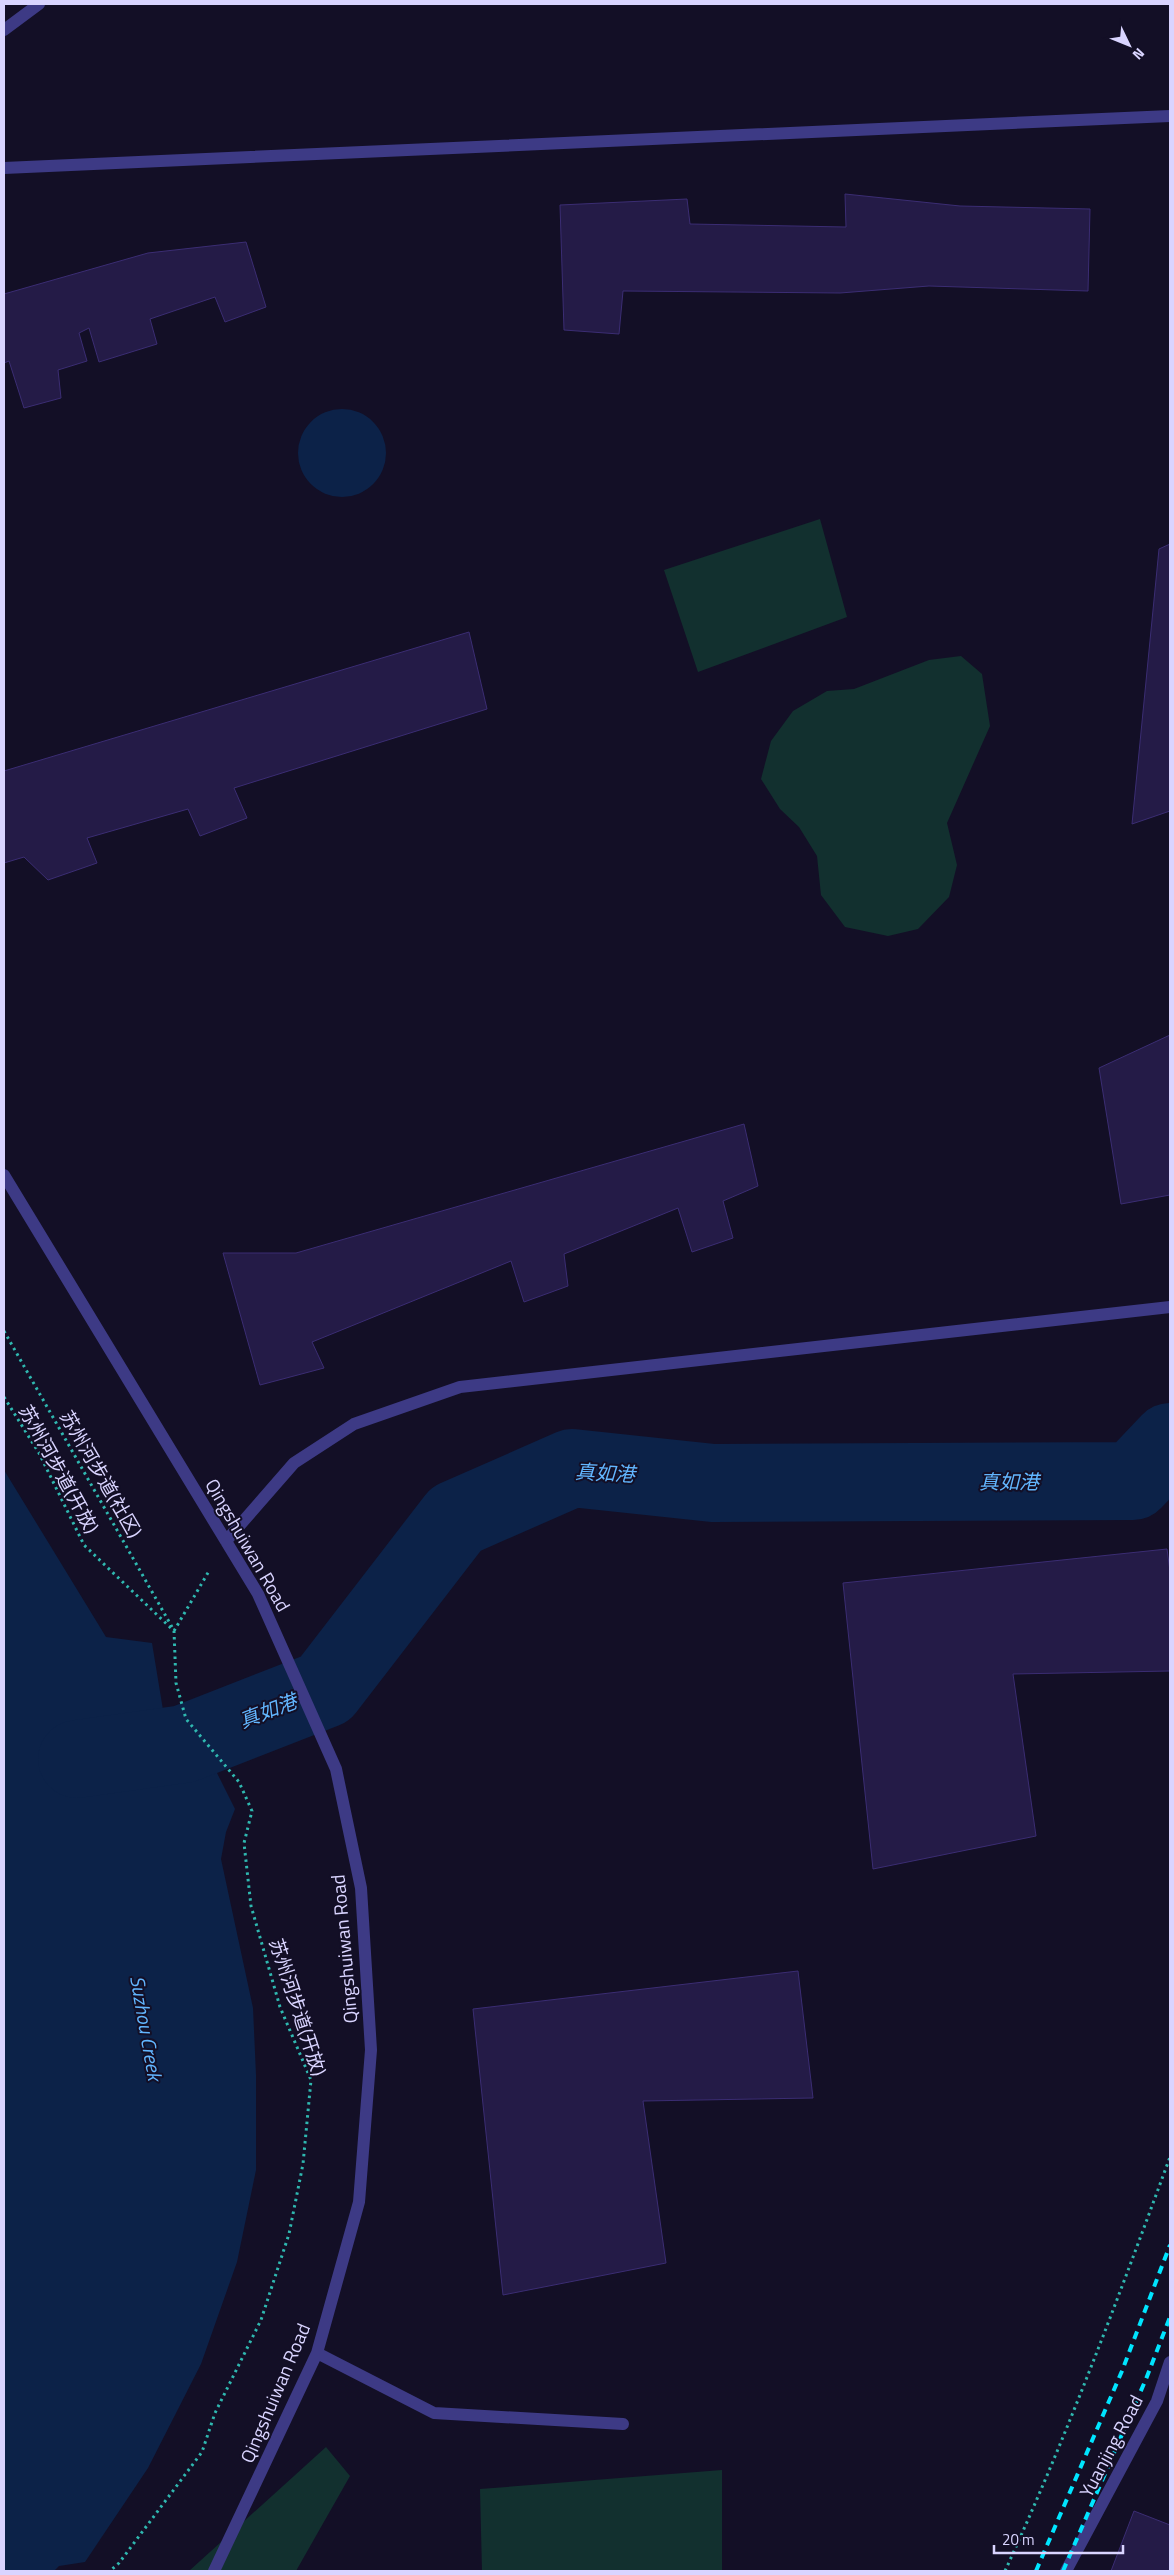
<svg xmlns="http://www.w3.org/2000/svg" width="1174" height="2575" font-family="'Titillium Web','Noto Sans SC',sans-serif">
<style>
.green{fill:#12302f}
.water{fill:#0c2248}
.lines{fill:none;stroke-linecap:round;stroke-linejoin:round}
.river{stroke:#0c2248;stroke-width:78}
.building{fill:#241b47;stroke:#3b2d73}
.path{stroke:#2fb8b0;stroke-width:3;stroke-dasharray:2.5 4;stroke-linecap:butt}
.minor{stroke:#3d3a85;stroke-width:12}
.rail{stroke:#00e5ff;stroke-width:4;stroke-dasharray:8 6;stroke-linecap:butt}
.labels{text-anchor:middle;stroke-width:4;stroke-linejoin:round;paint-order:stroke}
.street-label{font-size:19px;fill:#d9d4ff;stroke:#130f26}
.water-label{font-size:20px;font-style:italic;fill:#62b6ff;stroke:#130f26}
</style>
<rect width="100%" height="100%" fill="#130f26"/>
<path class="green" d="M820,519l27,98 -149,55 -34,-102z
M961,656l21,18 8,52 -43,97 10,42 -8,32 -31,32 -30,7 -43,-9 -24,-32 -4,-39 -18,-29 -19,-18 -19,-30 10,-38 22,-30 34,-20 27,-2 75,-29z
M326,2447l24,29 -54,95h-107z
M722,2470v101h-240l-2,-82z"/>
<path class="water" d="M298 453a44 44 0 1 1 88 0a44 44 0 1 1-88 0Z
M4,1470l102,167 46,6 12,73 20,28 33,29 18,36 -9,23 -5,27 32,149 3,67v95l-19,92 -36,102 -53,104 -63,94 -26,4 -5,5h-50z"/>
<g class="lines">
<path class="river" d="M77,1759l107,-15 141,-55 131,-170 116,-51 141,15 420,-2 37,-39"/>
</g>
<path class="building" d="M845,194l115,12 130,3 -2,82 -159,-5 -89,7 -217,-2 -4,43 -55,-4 -4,-125 127,-6 3,25 156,3z
M246,242l20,65 -41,15 -10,-25 -65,22 7,25 -58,18 -10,-34 -10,5 8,28 -29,9 3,28 -37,10 -15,-47 -5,2v-69l144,-41z
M1170,544v267l-38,13 27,-275z
M469,632l18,77 -253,79 13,30 -47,18 -12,-27 -101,29 10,25 -49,17 -24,-23 -20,6v-92z
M1170,1035v160l-49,9 -22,-136z
M744,1124l14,62 -35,15 10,37 -41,14 -14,-44 -114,46 4,32 -44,16 -13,-41 -199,81 12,26 -64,17 -37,-132h73z
M1167,1549l3,22v100l-157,3 23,162 -163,33 -30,-286z
M798,1971l15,127 -170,3 23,162 -163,32 -30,-286z
M1134,2511l36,14v46h-59z"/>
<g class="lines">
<path class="path" d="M4,1331l168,296
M4,1397l35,56 45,92 90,86 2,52 10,36 53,63 13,29 -8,32 7,63 29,101 31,73 -8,84 -14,70 -28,86 -46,93 -13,39 -83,111 -9,8
M174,1631l35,-60
M1005,2571c62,-135 114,-275 165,-414"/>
<path class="minor" d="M4,30l35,-26
M4,168l1166,-52
M4,1175l254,419 78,175 25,119 10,162 -12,152 -42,151 -103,218
M226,1541l68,-78 60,-39 106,-37 710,-80
M317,2353l117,60 189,11
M1066,2571l91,-170 13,-39"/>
<path class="rail" d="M1036,2571l86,-200 48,-126
M1063,2571l83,-192 24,-62"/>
</g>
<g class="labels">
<g class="street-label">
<text transform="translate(59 1469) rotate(61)" y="7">苏州河步道(开放)</text>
<text transform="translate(101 1474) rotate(60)" y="7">苏州河步道(社区)</text>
<text transform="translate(248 1545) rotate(60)" y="7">Qingshuiwan Road</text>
<text transform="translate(344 1949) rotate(-95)" y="7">Qingshuiwan Road</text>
<text transform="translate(298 2007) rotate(72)" y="7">苏州河步道(开放)</text>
<text transform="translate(275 2393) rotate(-67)" y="7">Qingshuiwan Road</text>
<text transform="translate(1111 2446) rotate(-62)" y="7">Yuanjing Road</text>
</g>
<g class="water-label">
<text transform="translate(605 1473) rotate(3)" y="7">真如港</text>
<text x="1009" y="1489">真如港</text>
<text transform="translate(268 1711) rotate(-21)" y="7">真如港</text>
<text transform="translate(146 2028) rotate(80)" y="7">Suzhou Creek</text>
</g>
</g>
<rect width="1174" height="2575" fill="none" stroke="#d9d4ff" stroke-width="10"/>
<g transform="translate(1129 45) rotate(133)" stroke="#130f26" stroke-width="4" paint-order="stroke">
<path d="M0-4L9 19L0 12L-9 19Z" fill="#d9d4ff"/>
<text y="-8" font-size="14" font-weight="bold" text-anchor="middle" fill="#d9d4ff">N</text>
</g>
<path d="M994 2545v8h129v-8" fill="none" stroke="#d9d4ff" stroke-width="2.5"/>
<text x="1002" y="2545" font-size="15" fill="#d9d4ff" stroke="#130f26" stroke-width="4" paint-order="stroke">20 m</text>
</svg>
